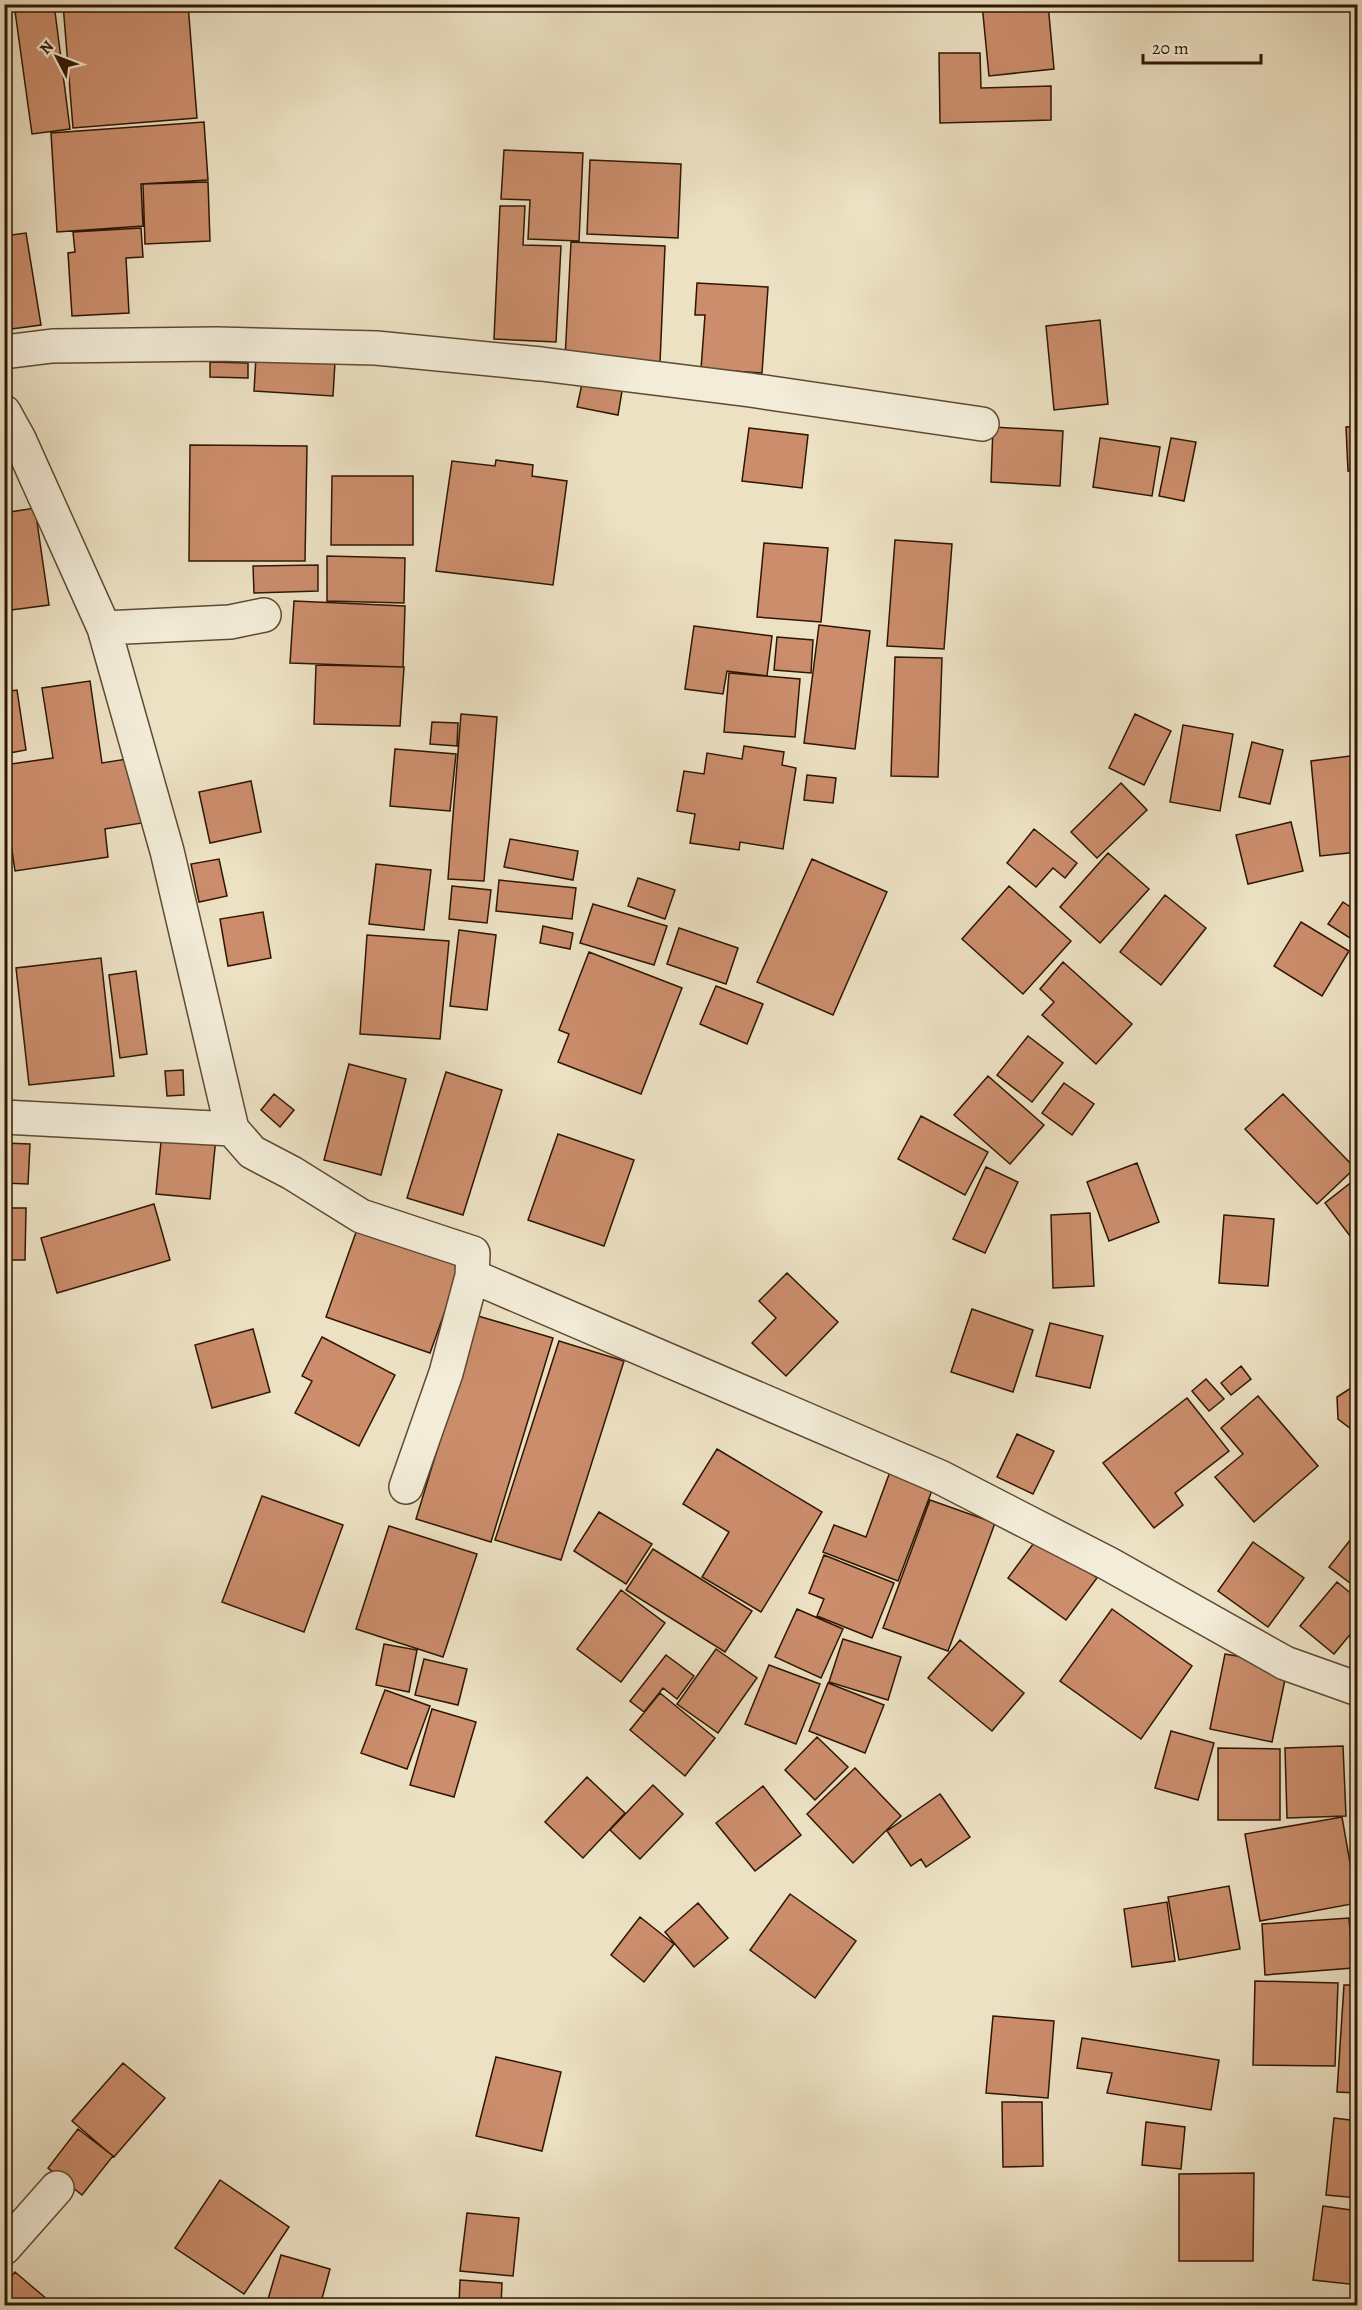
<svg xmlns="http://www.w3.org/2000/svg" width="1362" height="2310" font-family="Alegreya,serif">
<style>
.building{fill:#cb8d6c;stroke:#2f1702;stroke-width:1.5}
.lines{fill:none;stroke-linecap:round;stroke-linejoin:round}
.minor-casing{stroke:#5e4a32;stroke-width:36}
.minor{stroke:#f3ecd8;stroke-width:33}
</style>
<rect width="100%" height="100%" fill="#ece1c3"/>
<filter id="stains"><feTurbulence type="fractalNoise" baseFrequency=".00333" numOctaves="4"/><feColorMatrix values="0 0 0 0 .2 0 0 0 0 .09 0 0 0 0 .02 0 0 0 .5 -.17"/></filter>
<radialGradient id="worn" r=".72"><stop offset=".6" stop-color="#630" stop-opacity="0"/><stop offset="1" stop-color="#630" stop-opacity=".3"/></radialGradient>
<path class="building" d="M14,4h40l16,125 -38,5z
M63,4h125l9,114 -124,10z
M982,4h66l6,65 -65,7z
M939,53h41l1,35 70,-2v34l-111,3z
M204,122l4,58 -67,4 2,42 -86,6 -6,-99z
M504,150l79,3 -4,88 -51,-2 2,-39 -29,-1z
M590,160l91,4 -3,74 -91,-4z
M208,182l2,59 -65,3 -2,-60z
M500,206h25l-2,39 38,1 -5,96 -62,-3z
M141,228l2,29 -17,1 3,55 -57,3 -4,-63 7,-1 -2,-20z
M26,233l15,92 -37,5v-94z
M571,242l94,4 -5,117 -95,-4z
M697,283l71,4 -6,86 -61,-4 4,-54h-10z
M1100,320l8,84 -54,6 -8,-84z
M256,357l79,5 -2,34 -79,-5z
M210,362l38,1v15l-38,-1z
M582,384l40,7 -4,24 -41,-8z
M1358,426v45h-10l-2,-44z
M993,427l70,4 -3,55 -69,-4z
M749,428l59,7 -6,53 -60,-7z
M1100,438l60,9 -8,49 -59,-9z
M1171,438l25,4 -12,59 -25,-5z
M190,445l117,1 -2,115h-116z
M496,460l37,5 -1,11 35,5 -14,104 -117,-14 16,-110 43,5z
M332,476h81v69h-82z
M35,508l14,97 -45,6v-98z
M895,540l57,4 -8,105 -57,-3z
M764,543l64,5 -7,74 -64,-5z
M327,556l78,2 -1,45 -77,-2z
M318,565v26l-64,2 -1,-27z
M294,601l111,5 -2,61 -113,-4z
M819,625l51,6 -15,118 -51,-6z
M694,626l78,10 -5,40 -40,-5 -4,23 -38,-5z
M777,637l36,3 -2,33 -37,-3z
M895,657l47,1 -4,119 -47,-1z
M316,665l88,2 -4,59 -86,-2z
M729,673l71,6 -5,58 -71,-5z
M90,681l12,82 31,-5 9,65 -37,6 3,28 -93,14 -11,-75v-31l49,-7 -11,-70z
M17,690l9,60 -22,4v-62z
M461,714l36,3 -13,164 -36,-2z
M1135,714l36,17 -27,54 -35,-17z
M432,722l26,1 -1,23 -27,-2z
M1183,725l50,9 -13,77 -50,-9z
M1252,742l31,8 -13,54 -31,-7z
M744,746l40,6 -2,13 14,3 -13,81 -43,-7 -1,8 -49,-7 5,-29 -18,-3 7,-40 20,3 3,-21 35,6z
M395,749l61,5 -6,57 -60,-5z
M1358,755v97l-38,4 -9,-95z
M807,775l29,3 -3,25 -29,-3z
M251,781l10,51 -51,11 -11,-51z
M1121,783l26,27 -50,48 -26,-26z
M1291,822l12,49 -55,13 -12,-49z
M1034,829l43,34 -12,15 -12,-10 -17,19 -29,-24z
M510,839l68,12 -5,29 -69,-13z
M1108,853l41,36 -49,54 -40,-36z
M219,859l8,37 -28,6 -8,-38z
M812,859l75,33 -54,123 -76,-33z
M376,864l55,6 -7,60 -55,-6z
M638,878l37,12 -10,29 -37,-13z
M499,880l77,8 -4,31 -76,-8z
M452,886l39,4 -4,33 -38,-4z
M1009,886l62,55 -48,53 -61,-55z
M1165,895l41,33 -45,57 -41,-33z
M1343,902l15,10v20l-5,8 -25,-16z
M593,904l74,22 -13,39 -74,-22z
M263,912l8,46 -43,8 -8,-47z
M1301,922l48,29 -27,45 -48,-30z
M543,926l30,7 -3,16 -30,-6z
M679,928l59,20 -12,36 -59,-20z
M459,930l37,5 -9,75 -37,-4z
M367,935l82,6 -9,98 -80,-5z
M589,952l93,36 -41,106 -83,-32 11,-28 -10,-4z
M101,958l13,118 -85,9 -13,-117z
M1063,962l69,62 -36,40 -54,-49 12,-13 -14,-13z
M136,971l11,83 -27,4 -11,-83z
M716,986l47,18 -16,40 -47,-20z
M1028,1036l35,27 -31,39 -35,-27z
M349,1064l57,15 -25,96 -57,-15z
M183,1070l1,25 -17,1 -2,-25z
M446,1072l56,18 -39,125 -56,-17z
M988,1076l56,49 -34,39 -56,-49z
M1064,1083l30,21 -22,31 -30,-22z
M274,1094l20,16 -14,17 -19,-17z
M1283,1094l72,74 -38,36 -72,-75z
M921,1116l67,36 -23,43 -67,-36z
M162,1131l54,6 -6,62 -54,-5z
M558,1134l76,26 -30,86 -76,-26z
M4,1143l26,1 -2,40 -24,-1z
M1137,1163l22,59 -50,19 -22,-59z
M986,1167l32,15 -33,71 -32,-14z
M1358,1177v53l-8,6 -25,-33z
M154,1204l16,56 -113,33 -16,-55z
M4,1208h22l-1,52h-21z
M1090,1213l4,73 -41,2 -2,-73z
M1224,1215l50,4 -6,67 -49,-3z
M360,1221l104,37 -34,95 -104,-36z
M787,1273l51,49 -52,54 -34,-33 24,-25 -17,-17z
M972,1309l61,21 -20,62 -62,-20z
M478,1316l75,22 -62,204 -75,-23z
M1050,1323l53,13 -13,52 -54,-12z
M253,1329l17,63 -58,16 -17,-63z
M322,1337l73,38 -36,71 -64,-33 17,-32 -10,-5z
M559,1341l65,20 -63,199 -66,-20z
M1241,1366l10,13 -20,16 -10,-12z
M1206,1379l18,20 -15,12 -17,-20z
M1357,1384l1,47 -3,1 -17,-13 -1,-22z
M1258,1396l60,70 -64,56 -39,-45 28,-23 -22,-26z
M1187,1398l42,53 -54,42 8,12 -29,23 -51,-65z
M1017,1434l37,17 -21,43 -36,-17z
M717,1449l105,63 -61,100 -59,-35 27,-45 -46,-28z
M894,1461l43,16 -39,104 -75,-29 11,-27 32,12z
M262,1496l81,29 -39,107 -82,-30z
M930,1500l65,23 -47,128 -65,-23z
M599,1512l53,32 -26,40 -52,-33z
M389,1526l88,28 -34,103 -87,-28z
M1358,1530v59l-29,-22z
M1039,1536l58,42 -31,42 -58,-42z
M1253,1542l51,36 -36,49 -50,-36z
M653,1549l99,62 -27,41 -99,-62z
M824,1555l70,28 -22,55 -55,-22 7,-17 -15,-6z
M1337,1582l21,17v26l-24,29 -34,-28z
M621,1590l44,33 -44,59 -44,-33z
M797,1609l46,20 -22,49 -46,-21z
M1112,1609l80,57 -51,73 -81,-58z
M843,1639l58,18 -13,43 -59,-18z
M960,1640l64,53 -32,38 -64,-53z
M384,1644l33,6 -8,42 -33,-7z
M716,1649l41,29 -39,55 -41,-29z
M1225,1654l63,11 -16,77 -62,-13z
M666,1655l28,21 -17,23 -14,-11 -19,24 -14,-11z
M424,1659l43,10 -9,36 -43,-10z
M769,1665l51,19 -24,60 -51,-20z
M828,1683l56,22 -19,48 -56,-22z
M385,1690l45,16 -23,63 -46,-16z
M660,1693l55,45 -30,38 -55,-46z
M1355,1707h3v56h-3z
M432,1709l44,13 -22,75 -44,-12z
M1171,1731l43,12 -16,57 -43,-12z
M817,1737l31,30 -33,33 -30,-30z
M1343,1746l3,70 -59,2 -2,-70z
M1218,1748l62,1v71h-62z
M855,1768l46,48 -48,47 -46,-49z
M1354,1772h4v34z
M587,1777l38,36 -42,45 -38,-36z
M653,1785l30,29 -43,45 -30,-29z
M763,1786l38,49 -46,36 -39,-48z
M940,1794l30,43 -44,30 -5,-8 -10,7 -24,-35z
M1342,1817l15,86 -97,18 -15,-87z
M1229,1886l11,63 -61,11 -11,-63z
M790,1894l66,47 -41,57 -65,-48z
M1167,1902l8,59 -43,6 -8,-58z
M698,1903l30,35 -34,29 -29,-35z
M640,1917l34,27 -30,38 -33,-27z
M1349,1918l4,50 -88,7 -3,-51z
M1255,1981l83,2 -3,83 -82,-1z
M1344,1985h14v108l-21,-1z
M993,2016l61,5 -6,77 -62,-5z
M1082,2038l137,22 -8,50 -104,-17 5,-20 -35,-5z
M496,2057l65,15 -19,79 -66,-15z
M123,2063l42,35 -51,59 -42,-36z
M1002,2102h40l1,64 -40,1z
M1334,2118l24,3v77l-32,-3z
M1146,2122l39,5 -4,42 -39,-4z
M78,2129l35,27 -31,39 -34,-27z
M1254,2173l-1,88h-74v-87z
M220,2180l69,47 -45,67 -69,-46z
M1323,2206l35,5v74l-45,-5z
M467,2213l52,5 -6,58 -53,-5z
M281,2255l49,14 -10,37h-54z
M15,2272l40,34h-51v-21z
M460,2280l42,3 -1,23h-42z"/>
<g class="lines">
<g class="minor-casing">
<path id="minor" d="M4,352l48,-6 164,-2 160,4 165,16 209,26 232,34
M4,412l15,27 85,189 63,223 65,278 20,23 40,21 69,43 112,37 -1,23 -26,97 -40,114
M104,628l126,-6 34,-7
M4,1117l228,12
M472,1276l468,201 169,87 176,99 73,26
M4,2248l53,-60"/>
</g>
<use href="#minor" class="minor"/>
</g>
<rect width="1362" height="2310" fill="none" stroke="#ece1c3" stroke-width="24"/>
<rect x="6" y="6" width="1350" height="2298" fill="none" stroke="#2f1702" stroke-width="3"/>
<rect x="12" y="12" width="1338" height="2286" fill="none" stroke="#2f1702" stroke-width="1.5"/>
<g transform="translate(57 57) rotate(312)" stroke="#f3ecd8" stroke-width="4.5" paint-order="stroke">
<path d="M0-4.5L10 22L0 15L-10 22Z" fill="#2f1702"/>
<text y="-9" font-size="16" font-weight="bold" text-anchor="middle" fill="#2f1702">N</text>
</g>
<path d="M1143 54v9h118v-9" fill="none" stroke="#2f1702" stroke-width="3"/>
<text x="1152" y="54" font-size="18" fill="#2f1702" stroke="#f3ecd8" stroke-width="4.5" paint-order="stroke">20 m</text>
<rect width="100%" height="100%" filter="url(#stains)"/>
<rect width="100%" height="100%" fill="url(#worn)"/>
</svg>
